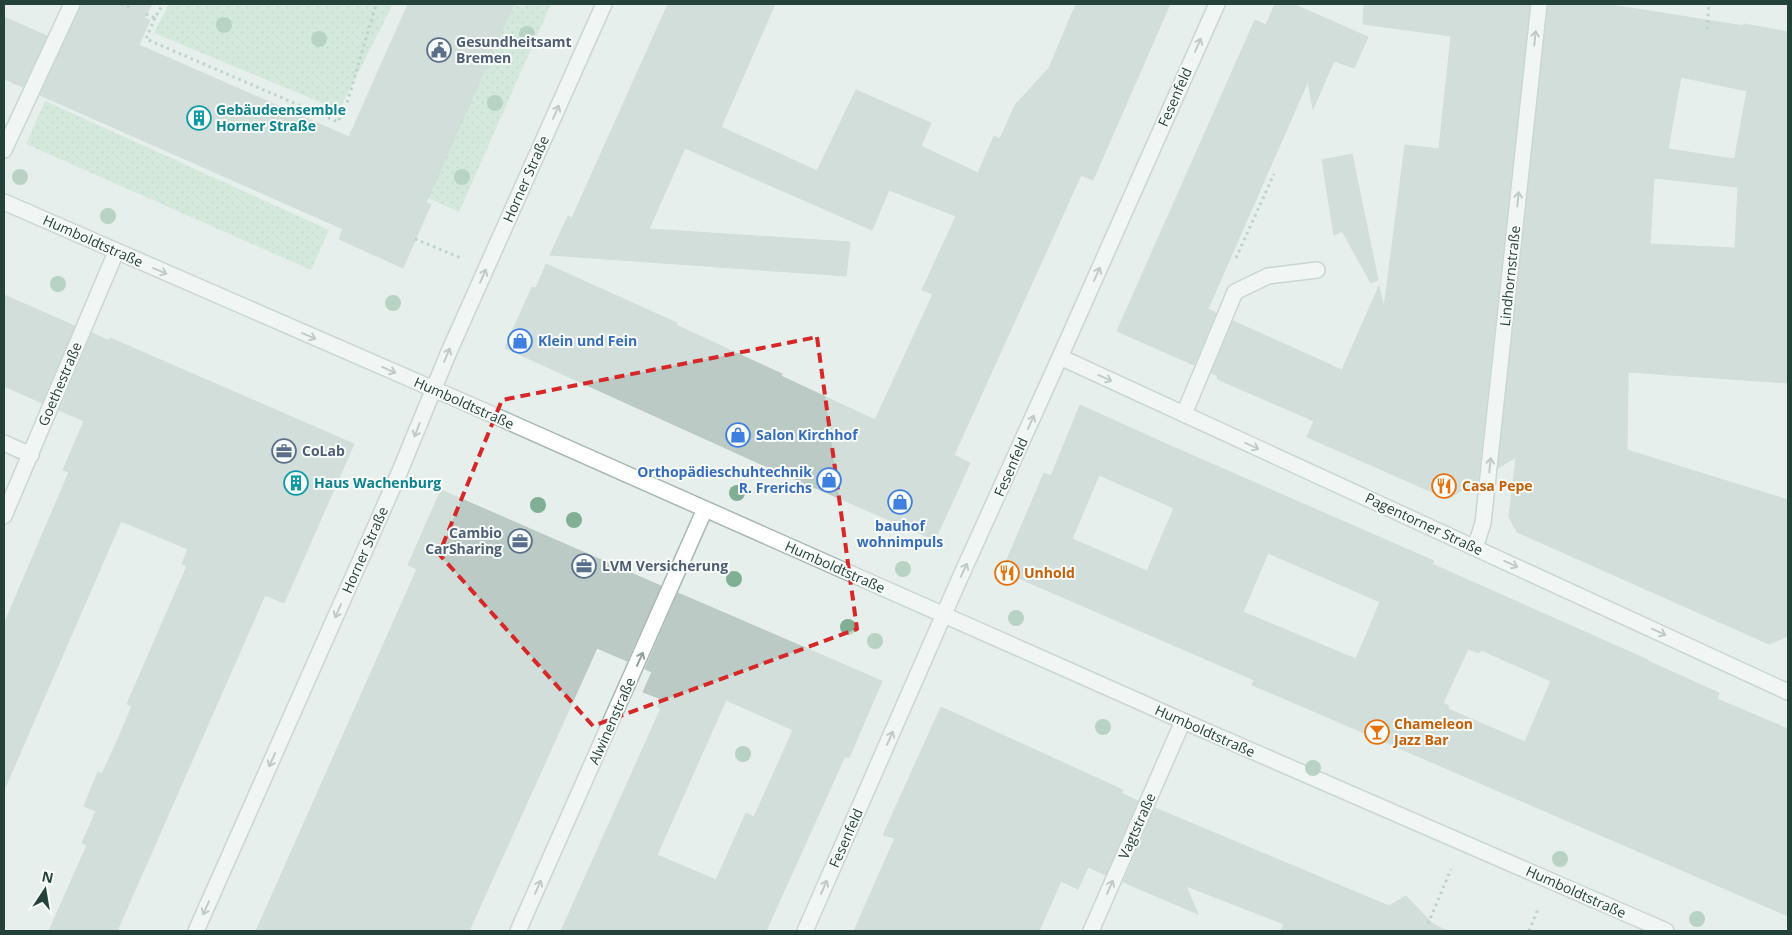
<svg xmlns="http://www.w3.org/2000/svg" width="1792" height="935" font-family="'Open Sans',sans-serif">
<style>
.grass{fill:url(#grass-dots)}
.building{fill:#bbcac4;stroke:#b8c9c2;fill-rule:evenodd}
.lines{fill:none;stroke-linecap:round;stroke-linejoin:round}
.service-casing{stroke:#a8b8b2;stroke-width:18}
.minor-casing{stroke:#a8b8b2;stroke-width:18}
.path{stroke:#86b3a5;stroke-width:3;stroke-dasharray:2.5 4;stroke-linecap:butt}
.service{stroke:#fff;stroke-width:15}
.minor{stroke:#fff;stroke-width:15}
.tree{fill:#80af93}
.oneway{stroke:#92a09c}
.marked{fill:none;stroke:#d62828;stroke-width:4;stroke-dasharray:10 6;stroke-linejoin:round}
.labels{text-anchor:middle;stroke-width:4;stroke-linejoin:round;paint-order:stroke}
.service-label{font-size:14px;font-weight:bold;fill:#4e5e75;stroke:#f7fbf9;text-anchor:start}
.street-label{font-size:14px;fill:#24423a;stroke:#f7fbf9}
.culture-label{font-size:14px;font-weight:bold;fill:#0d838f;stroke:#f7fbf9;text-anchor:start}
.shop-label{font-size:14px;font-weight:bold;fill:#366cbe;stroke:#f7fbf9;text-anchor:start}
.food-label{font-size:14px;font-weight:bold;fill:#c56008;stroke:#f7fbf9;text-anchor:start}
</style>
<defs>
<pattern id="grass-dots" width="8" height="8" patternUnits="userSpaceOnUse" patternTransform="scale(1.25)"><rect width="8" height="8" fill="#bfe0c8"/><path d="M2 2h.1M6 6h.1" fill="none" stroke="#a4c1ad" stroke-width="1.8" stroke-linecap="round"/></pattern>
</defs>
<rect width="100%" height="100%" fill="#e6efeb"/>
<path class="grass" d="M169,4h224l-54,106 -185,-77z
M514,4l9,3 2,-3h26l-92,208 -31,-14z
M45,101l284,129 -18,40 -285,-126z"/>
<path class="building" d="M81,4h71l-8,14 6,2 -11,25 210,92 59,-133h106l-88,199 5,1 -28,64 -64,-29 4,-10 -303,-134z
M668,4h107l-54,123 96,44 39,-81 75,33 -10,23 57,27 16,-37 6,3 15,-34 34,-37 27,-64h94l-77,176 -12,-5 -127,280 16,8 -35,77 -170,-74 -260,-118 27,-61 4,1 10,-24 131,59 -1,2 106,49 -1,2 94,44 58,-126 -11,-4 34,-74 -67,-26 -17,40 -187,-82 -36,81 201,13 -4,34 -296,-21 18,-39 4,2z
M1275,4h18l75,33 -14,31 -20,-7 -21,48 -5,-28 -100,228 8,4 -22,52 -77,-34 138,-311 11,5z
M1364,4h166l-52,476 -30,19 -141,-62 7,-16 -97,-42 1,-3 -7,-3 22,-52 109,49 37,-84 5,22 21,-163 34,4 12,-113 -88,-12z
M1548,4h57l139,22v-2l44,8v351l-160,-11 -1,78 161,50v136l-19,8 -252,-112 -8,-15 7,-60 -18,11zM1681,77l66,14 -15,82 2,-14 -66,-10zM1654,178l84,9 -3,61 -85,-4z
M4,17l43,19 -24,51 -19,-8z
M1352,154l26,126 -7,3 -29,-52 -8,4 -12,-75z
M4,295l71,31 -33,77 -38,-17z
M92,333l17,8 1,-3 244,106 -70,159 -19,-8 -148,336h-68l38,-86 -5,-2 14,-32 -12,-5 14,-34 4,2 16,-35 14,-33 -5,-2 60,-138 -5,-2 6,-15 -67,-28 -117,269v-166l65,-152 -6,-2 21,-49 -25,-11z
M1080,405l84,38 270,118 -2,3 216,96v1l71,32 -2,6 71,30v187l-505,-218 -31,-13 2,-5 -252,-109 42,-98 7,3zM1099,475l75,33 -27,63 -75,-32zM1268,553l112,49 -24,57 -113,-47zM1468,649l11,4 2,-3 70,31 -26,61 -77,-33 1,-3 -6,-3z
M441,490l220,96 -34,75 -30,-13 -128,283h-213l161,-362 -9,-4z
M678,593l204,88 -33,77 -4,-2 -79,175h-205l100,-223 -4,-1 4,-8 -18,-7 9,-20 -7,-3zM726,700l67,30 -39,87 -8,-4 -30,67 -59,-25z
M941,707l182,83 -2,3 17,8 -32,74 -18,-8 -10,22 -17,-8 -22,50h-185l41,-93 -12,-3z
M1155,808l234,98 17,-10 27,28 14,7h-166l3,-7 -98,-38 12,28 -75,-32z"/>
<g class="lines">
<g class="service-casing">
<path id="service" d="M4,150l68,-146
M1184,414l51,-122 33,-16 49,-6
M4,443l27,12"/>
</g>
<g class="minor-casing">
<path id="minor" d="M4,202l487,212 692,307 483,210
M1060,357l728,335
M4,516l112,-264
M1475,548l8,-25 56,-519
M196,931l204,-460 48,-117 156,-350
M518,931l187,-422
M805,931l154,-351 101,-223 157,-353
M1091,931l92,-210"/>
</g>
<path class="path" d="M121,4l12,5
M146,14l9,4 8,-14
M155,18l-9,21 192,83 10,-22 28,-96
M1707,29l2,-25
M415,239l46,19
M1236,258l38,-84
M1428,924l23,-55
M1529,931l10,-24"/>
<use href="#service" class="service"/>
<use href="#minor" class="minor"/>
</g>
<g class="tree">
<circle cx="224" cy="25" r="8"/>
<circle cx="527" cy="34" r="8"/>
<circle cx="319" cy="39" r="8"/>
<circle cx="495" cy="103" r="8"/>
<circle cx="20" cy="177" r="8"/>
<circle cx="462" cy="177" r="8"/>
<circle cx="108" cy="216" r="8"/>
<circle cx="58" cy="284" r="8"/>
<circle cx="393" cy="303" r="8"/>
<circle cx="737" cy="493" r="8"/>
<circle cx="538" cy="505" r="8"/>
<circle cx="574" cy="520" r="8"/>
<circle cx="903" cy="569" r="8"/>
<circle cx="734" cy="579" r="8"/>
<circle cx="1016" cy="618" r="8"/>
<circle cx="848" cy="627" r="8"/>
<circle cx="875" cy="641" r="8"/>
<circle cx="1103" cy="727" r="8"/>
<circle cx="743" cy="754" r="8"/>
<circle cx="1313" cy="768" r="8"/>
<circle cx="1560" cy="859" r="8"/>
<circle cx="1697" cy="919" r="8"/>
</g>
<defs><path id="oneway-shaft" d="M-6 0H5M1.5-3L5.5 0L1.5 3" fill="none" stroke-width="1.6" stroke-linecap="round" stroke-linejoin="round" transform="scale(1.25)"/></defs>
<g class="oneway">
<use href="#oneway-shaft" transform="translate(1535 38) rotate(-84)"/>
<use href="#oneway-shaft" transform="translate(1198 45) rotate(-66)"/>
<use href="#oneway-shaft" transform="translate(556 112) rotate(-66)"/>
<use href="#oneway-shaft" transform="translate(1518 199) rotate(-84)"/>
<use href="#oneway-shaft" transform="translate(160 271) rotate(23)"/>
<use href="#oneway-shaft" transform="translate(1097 274) rotate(-66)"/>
<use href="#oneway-shaft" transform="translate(483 276) rotate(-66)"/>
<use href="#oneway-shaft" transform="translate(309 336) rotate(23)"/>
<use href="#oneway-shaft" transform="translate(447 355) rotate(-67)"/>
<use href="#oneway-shaft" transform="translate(389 370) rotate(24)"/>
<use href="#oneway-shaft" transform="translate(1105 378) rotate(25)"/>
<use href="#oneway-shaft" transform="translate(1031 422) rotate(-66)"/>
<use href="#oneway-shaft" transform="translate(417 430) rotate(111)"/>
<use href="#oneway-shaft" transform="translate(1252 446) rotate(25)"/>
<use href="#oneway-shaft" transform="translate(1490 465) rotate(-84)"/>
<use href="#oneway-shaft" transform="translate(1511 564) rotate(25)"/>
<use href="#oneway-shaft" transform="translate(964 570) rotate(-65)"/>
<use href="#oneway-shaft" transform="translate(338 611) rotate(114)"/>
<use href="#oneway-shaft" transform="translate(1659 632) rotate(25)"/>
<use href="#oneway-shaft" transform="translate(640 659) rotate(-66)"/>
<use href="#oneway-shaft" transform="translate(890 738) rotate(-66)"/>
<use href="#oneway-shaft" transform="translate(272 760) rotate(114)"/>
<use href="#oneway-shaft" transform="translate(538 887) rotate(-66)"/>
<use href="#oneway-shaft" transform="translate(824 887) rotate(-66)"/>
<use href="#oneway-shaft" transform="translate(1110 887) rotate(-66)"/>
<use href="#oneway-shaft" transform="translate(206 908) rotate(114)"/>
</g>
<path d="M0 0H1792V935H0ZM817,337l40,292 -264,97 -154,-172 63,-154z" fill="#e6efeb" fill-opacity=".55" fill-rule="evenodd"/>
<path class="marked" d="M817,337l40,292 -264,97 -154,-172 63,-154z"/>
<defs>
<g id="civic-ring" transform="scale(1.25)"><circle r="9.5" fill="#f7fbf9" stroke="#5c6f8a" stroke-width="1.5"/><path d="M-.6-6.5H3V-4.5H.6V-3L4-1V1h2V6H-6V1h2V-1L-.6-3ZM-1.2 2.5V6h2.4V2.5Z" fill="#5c6f8a"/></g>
<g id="building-ring" transform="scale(1.25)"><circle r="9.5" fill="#f7fbf9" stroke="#0f9aa8" stroke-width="1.5"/><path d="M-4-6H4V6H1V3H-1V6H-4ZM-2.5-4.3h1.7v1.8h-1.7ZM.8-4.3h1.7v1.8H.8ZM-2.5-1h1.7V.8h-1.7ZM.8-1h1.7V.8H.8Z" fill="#0f9aa8"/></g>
<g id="shop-ring" transform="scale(1.25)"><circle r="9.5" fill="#f7fbf9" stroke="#3f7fe0" stroke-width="1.5"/><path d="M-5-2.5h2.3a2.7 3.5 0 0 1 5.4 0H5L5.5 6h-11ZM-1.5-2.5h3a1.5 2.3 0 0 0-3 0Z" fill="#3f7fe0"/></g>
<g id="office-ring" transform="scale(1.25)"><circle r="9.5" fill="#f7fbf9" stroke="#5c6f8a" stroke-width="1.5"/><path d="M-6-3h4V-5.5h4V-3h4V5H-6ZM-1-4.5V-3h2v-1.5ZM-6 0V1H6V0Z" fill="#5c6f8a"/></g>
<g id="restaurant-ring" transform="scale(1.25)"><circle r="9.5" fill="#f7fbf9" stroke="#e8710a" stroke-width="1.5"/><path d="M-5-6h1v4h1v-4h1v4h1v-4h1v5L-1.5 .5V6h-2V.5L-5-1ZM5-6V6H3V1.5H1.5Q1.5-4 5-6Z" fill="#e8710a"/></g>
<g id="bar-ring" transform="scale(1.25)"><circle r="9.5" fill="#f7fbf9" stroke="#e8710a" stroke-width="1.5"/><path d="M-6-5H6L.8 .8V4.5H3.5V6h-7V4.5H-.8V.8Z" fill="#e8710a"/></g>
</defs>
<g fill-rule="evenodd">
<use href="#civic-ring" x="439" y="50"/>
<use href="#building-ring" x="199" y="118"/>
<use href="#shop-ring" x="520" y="341"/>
<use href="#shop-ring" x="738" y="435"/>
<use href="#office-ring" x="284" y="451"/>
<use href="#shop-ring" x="829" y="480"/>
<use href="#building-ring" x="296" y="483"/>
<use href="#restaurant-ring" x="1444" y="486"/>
<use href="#shop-ring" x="900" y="502"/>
<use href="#office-ring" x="520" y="541"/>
<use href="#office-ring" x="584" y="566"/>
<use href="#restaurant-ring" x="1007" y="573"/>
<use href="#bar-ring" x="1377" y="732"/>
</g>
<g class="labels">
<g class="service-label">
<text x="456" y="47">Gesundheitsamt<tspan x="456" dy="16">Bremen</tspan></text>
<text x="302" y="456">CoLab</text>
<text x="502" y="538" text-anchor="end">Cambio<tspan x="502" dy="16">CarSharing</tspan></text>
<text x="602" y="571">LVM Versicherung</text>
</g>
<g class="street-label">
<text transform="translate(1175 97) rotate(-66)" y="5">Fesenfeld</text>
<text transform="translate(526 179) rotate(-66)" y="5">Horner Straße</text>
<text transform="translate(93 241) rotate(24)" y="5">Humboldtstraße</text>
<text transform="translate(1510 276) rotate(-84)" y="5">Lindhornstraße</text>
<text transform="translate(60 384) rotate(-67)" y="5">Goethestraße</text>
<text transform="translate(464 403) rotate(24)" y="5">Humboldtstraße</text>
<text transform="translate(1011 467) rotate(-66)" y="5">Fesenfeld</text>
<text transform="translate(1424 524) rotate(25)" y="5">Pagentorner Straße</text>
<text transform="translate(365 550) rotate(-66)" y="5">Horner Straße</text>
<text transform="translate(835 567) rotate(24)" y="5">Humboldtstraße</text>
<text transform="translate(612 721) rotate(-66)" y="5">Alwinenstraße</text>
<text transform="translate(1205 731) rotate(24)" y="5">Humboldtstraße</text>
<text transform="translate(1137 826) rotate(-66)" y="5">Vagtstraße</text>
<text transform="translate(846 838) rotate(-66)" y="5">Fesenfeld</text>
<text transform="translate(1576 892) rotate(24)" y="5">Humboldtstraße</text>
</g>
<g class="culture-label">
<text x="216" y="115">Gebäudeensemble<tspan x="216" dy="16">Horner Straße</tspan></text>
<text x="314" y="488">Haus Wachenburg</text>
</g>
<g class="shop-label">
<text x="538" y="346">Klein und Fein</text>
<text x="756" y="440">Salon Kirchhof</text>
<text x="812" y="477" text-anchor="end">Orthopädieschuhtechnik<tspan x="812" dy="16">R. Frerichs</tspan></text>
<text x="900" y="531" text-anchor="middle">bauhof<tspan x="900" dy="16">wohnimpuls</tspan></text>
</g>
<g class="food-label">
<text x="1462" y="491">Casa Pepe</text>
<text x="1024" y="578">Unhold</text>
<text x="1394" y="729">Chameleon<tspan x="1394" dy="16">Jazz Bar</tspan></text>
</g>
</g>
<rect width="1792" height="935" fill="none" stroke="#24423a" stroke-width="10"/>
<g transform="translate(45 890) rotate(12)" stroke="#f7fbf9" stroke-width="4" paint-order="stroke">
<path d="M0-4L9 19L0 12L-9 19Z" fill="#24423a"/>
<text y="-8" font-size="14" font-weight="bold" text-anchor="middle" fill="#24423a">N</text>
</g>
</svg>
